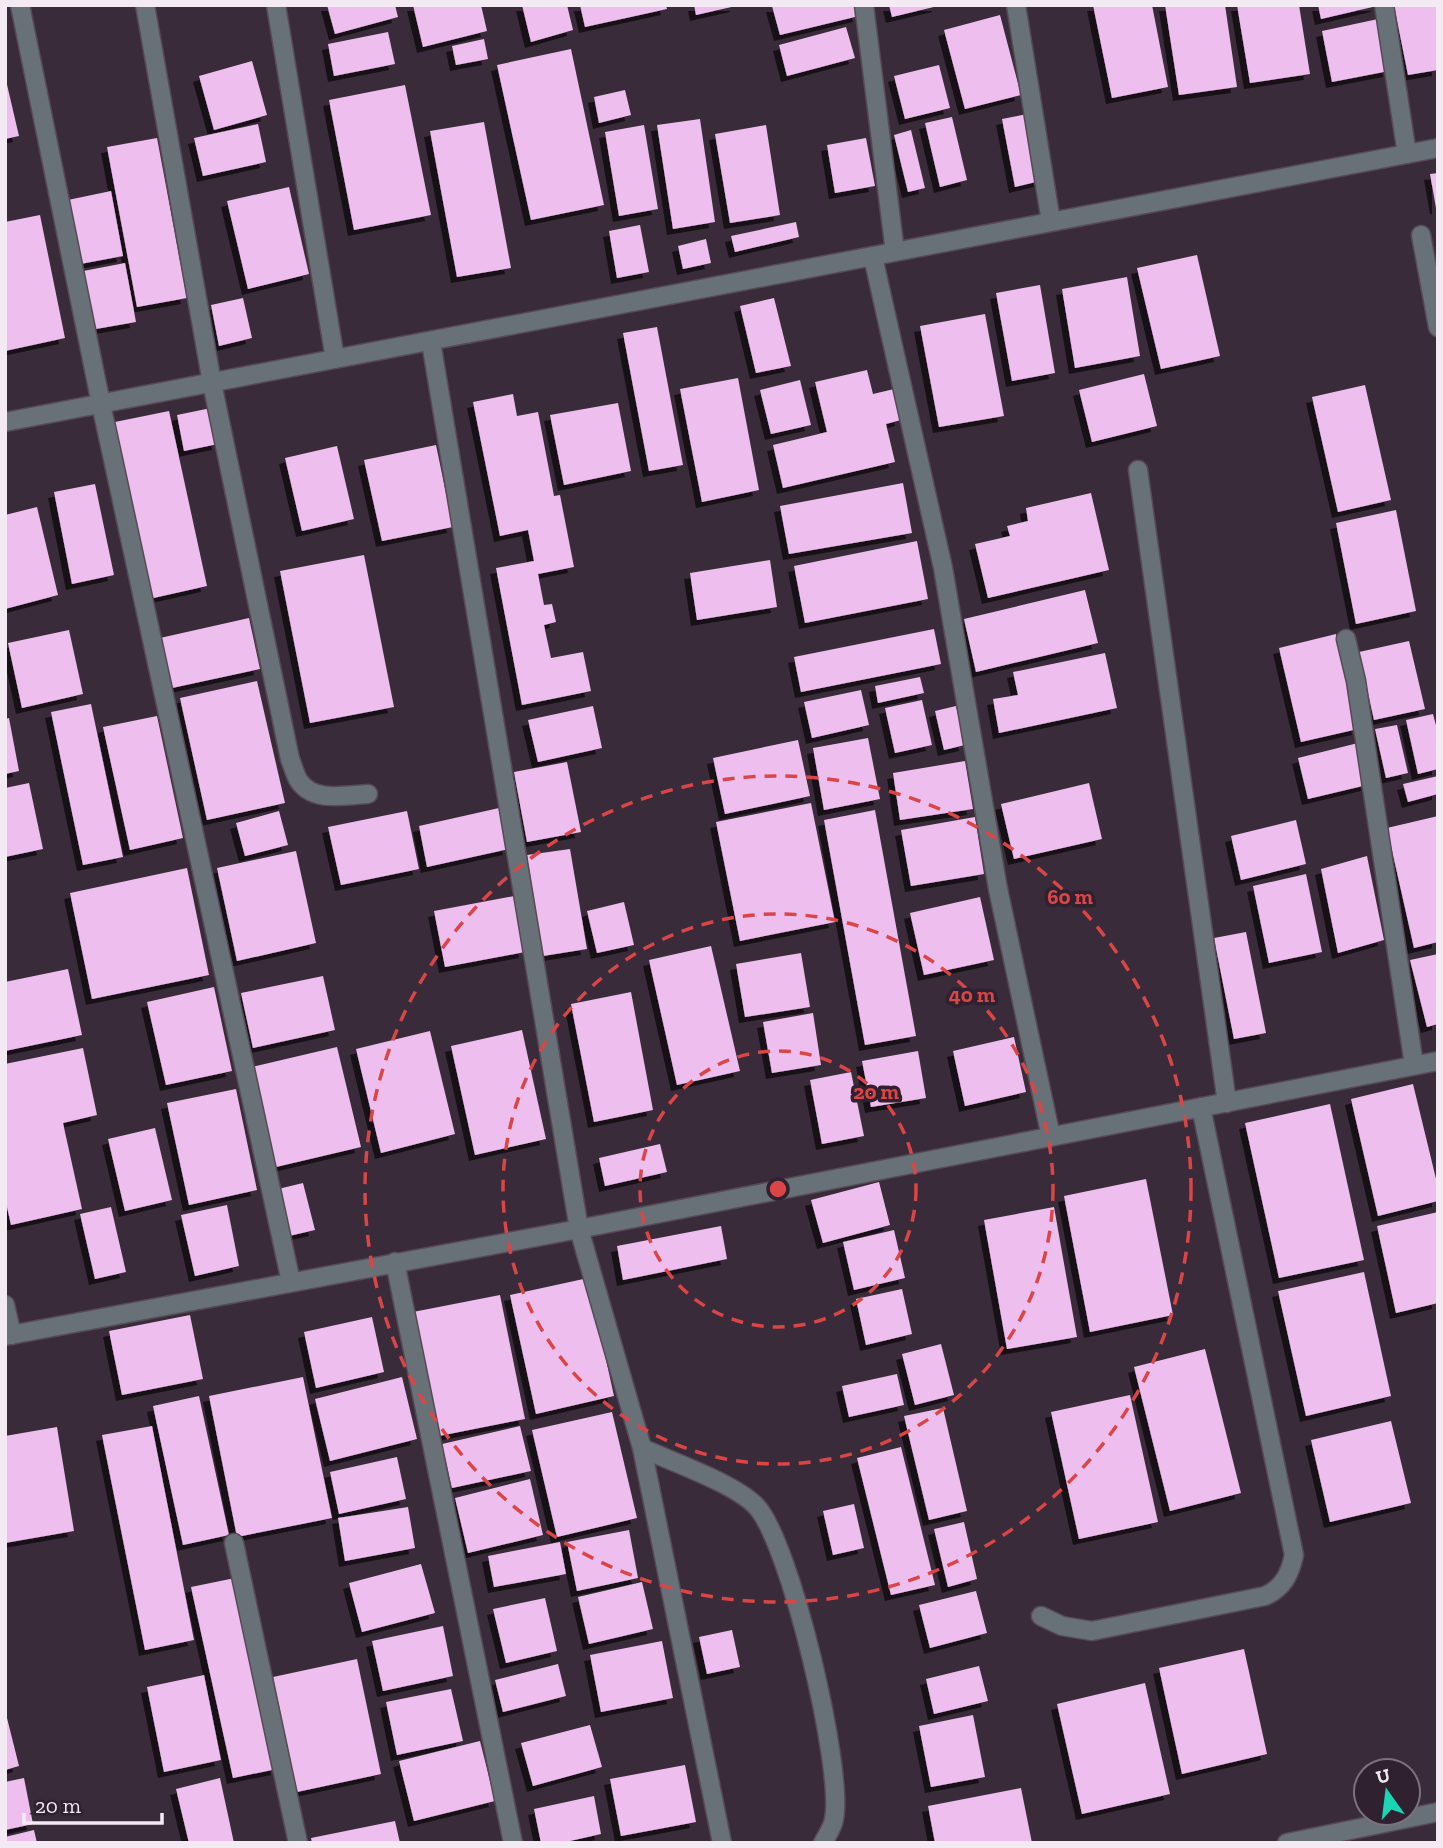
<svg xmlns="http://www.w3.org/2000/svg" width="1443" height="1848" font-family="'Zilla Slab',serif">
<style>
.building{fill:#eebeee;filter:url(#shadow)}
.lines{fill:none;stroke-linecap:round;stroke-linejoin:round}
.street-casing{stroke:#574a57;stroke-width:21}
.street{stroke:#687177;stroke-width:18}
.ring{fill:none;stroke:#da4546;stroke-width:3.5;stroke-dasharray:12 9}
.centre{fill:#da4546;stroke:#2f212f;stroke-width:3.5}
.ring-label{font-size:21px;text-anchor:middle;font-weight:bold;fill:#da4546;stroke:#2f212f;stroke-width:7;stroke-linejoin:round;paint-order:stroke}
</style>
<defs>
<filter id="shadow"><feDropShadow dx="-6" dy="6" stdDeviation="0" flood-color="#0009"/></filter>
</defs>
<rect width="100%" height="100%" fill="#392b39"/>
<path class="building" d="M327,5h68l3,12 -63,17z
M413,5h68l6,26 -64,16z
M522,5h45l6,25 -42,12z
M580,5h86l1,4 -82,18z
M694,5h42v1l-40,9z
M856,5l3,11 -79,19 -8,-29z
M889,5h49v1l-46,11z
M1093,5h59l16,82 -56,11z
M1165,5h60l12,82 -58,8z
M1237,5h62l11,69 -60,9z
M1318,5h59v1l-56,13z
M1394,5h44v65l-30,5z
M1000,15l21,80 -56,14 -21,-79z
M1378,19l11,52 -57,11 -10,-51z
M846,27l9,31 -68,18 -8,-31z
M388,32l7,32 -61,12 -6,-32z
M484,39l4,20 -32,6 -4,-19z
M571,49l33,156 -73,15 -34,-155z
M252,61l15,54 -53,15 -15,-54z
M939,65l11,43 -45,11 -11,-43z
M5,76l14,60 -14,3z
M405,85l26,130 -77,15 -25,-130z
M625,90l6,25 -32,8 -5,-26z
M1027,114l13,67 -25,6 -13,-68z
M952,117l15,63 -27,7 -15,-64z
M700,119l15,103 -42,7 -16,-104z
M484,122l27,146 -54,9 -27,-146z
M258,124l8,38 -63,14 -9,-38z
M644,125l14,84 -39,7 -14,-84z
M766,125l14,90 -50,8 -15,-89z
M911,130l14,58 -17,4 -14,-57z
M157,138l30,160 -50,9 -30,-160z
M866,138l9,48 -40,7 -8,-48z
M1438,173v35h-2l-6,-34z
M289,187l20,87 -61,15 -21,-88z
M111,191l12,65 -48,9 -12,-64z
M40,215l25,123 -60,13v-129z
M796,222l3,15 -64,15 -4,-16z
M640,225l9,47 -32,6 -8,-47z
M706,239l5,24 -28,6 -5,-23z
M1197,255l23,101 -59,13 -24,-101z
M125,263l11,59 -46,8 -12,-58z
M1127,277l13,79 -65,12 -13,-79z
M1040,285l15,88 -43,8 -16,-88z
M243,298l9,40 -33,8 -8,-41z
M774,298l17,68 -35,7 -16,-67z
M985,314l19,102 -65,11 -19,-101z
M657,327l26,138 -34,6 -26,-138z
M867,370l6,24 21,-5 7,31 -15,4 9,38 -112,26 -10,-43 54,-13 -12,-50z
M1144,374l13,52 -65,16 -13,-52z
M738,378l21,112 -57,12 -22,-113z
M800,380l11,45 -40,9 -11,-44z
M1365,385l26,115 -53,12 -26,-115z
M513,394l4,22 21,-4 16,84 6,-1 14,72 -36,7 6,31 8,-1 4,18 -12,3 7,33 32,-6 8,39 -69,14 -26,-137 38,-7 -6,-31 -28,6 -27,-134z
M618,403l13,68 -67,14 -14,-70z
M211,408l7,36 -34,7 -7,-36z
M169,411l38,175 -58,13 -39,-176z
M436,445l17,82 -71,14 -18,-81z
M337,446l17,73 -52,12 -17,-73z
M903,483l9,50 -123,21 -9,-48z
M95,484l19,91 -42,9 -18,-92z
M1091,493l18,77 -121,28 -13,-54 35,-8 -3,-10 21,-5 -2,-13z
M37,507l21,88 -53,14v-94z
M1396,510l20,101 -60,13 -20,-101z
M917,541l11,58 -123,24 -11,-57z
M364,555l30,152 -84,16 -30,-152z
M770,560l7,47 -80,13 -7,-47z
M1085,590l13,53 -122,29 -12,-53z
M249,618l11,51 -88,19 -12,-50z
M934,629l7,35 -140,28 -7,-35z
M69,630l14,64 -61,14 -14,-65z
M1336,634l22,95 -57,13 -22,-94z
M1409,641l16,68 -51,11 -15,-68z
M1105,653l12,55 -118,25 -6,-34 25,-4 -5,-23z
M920,677l4,16 -46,10 -3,-17z
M257,681l28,122 -78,17 -27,-122z
M861,690l8,35 -57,13 -8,-36z
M922,700l10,45 -37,8 -10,-45z
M91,704l32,153 -40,8 -32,-153z
M593,706l9,42 -64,14 -10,-42z
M956,706l9,39 -21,5 -9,-39z
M1433,714l5,19v36l-20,5 -12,-54z
M157,716l26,122 -53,12 -27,-123z
M9,718l10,53 -14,3v-55z
M1397,725l11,48 -22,5 -11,-49z
M868,738l12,61 -56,11 -11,-62z
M798,740l12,56 -85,18 -12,-56z
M1358,743l9,42 -59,14 -10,-41z
M965,761l8,48 -73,11 -7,-47z
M567,762l14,70 -54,10 -13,-70z
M1438,776v18l-30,8 -5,-18z
M29,783l14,66 -38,8v-69z
M1089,783l13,56 -88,20 -13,-55z
M811,803l24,119 -95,19 -24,-119z
M499,808l10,41 -82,18 -8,-41z
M875,810l41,226 -51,9 -41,-225z
M279,811l9,34 -43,11 -9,-33z
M407,811l12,58 -78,16 -13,-58z
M1438,816v126l-24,6 -27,-120z
M975,817l9,57 -73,12 -10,-56z
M1296,820l10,44 -65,16 -10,-44z
M570,849l17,100 -44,7 -16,-101z
M296,851l20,92 -79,18 -20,-93z
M1367,856l17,84 -46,13 -17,-84z
M187,868l22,107 -117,24 -22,-106z
M1306,874l16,78 -53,11 -16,-77z
M514,896l11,56 -80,15 -11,-56z
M980,897l14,63 -70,15 -14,-62z
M624,902l10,43 -37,8 -10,-42z
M1246,932l20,101 -32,6 -20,-101z
M711,946l29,125 -63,14 -28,-125z
M801,953l9,54 -65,10 -9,-53z
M1438,954v70l-11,3 -17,-67z
M68,969l14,66 -77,16v-69z
M323,976l12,54 -82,18 -12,-55z
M214,987l18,84 -66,14 -19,-83z
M631,992l22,118 -59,12 -23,-118z
M813,1013l8,52 -49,8 -9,-51z
M522,1030l24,109 -71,16 -24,-109z
M430,1031l25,103 -74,19 -25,-104z
M1014,1037l12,55 -61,14 -12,-55z
M337,1047l24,100 -85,20 -24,-100z
M83,1048l14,67 -34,8 19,86 -71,16 -6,-27v-134z
M918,1051l8,47 -55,9 -9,-46z
M851,1072l13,64 -42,8 -12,-64z
M1413,1084l25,103v14l-60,15 -27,-117z
M236,1089l21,101 -68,15 -22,-102z
M1330,1104l34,156 -85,18 -34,-155z
M155,1128l17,72 -47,11 -17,-72z
M660,1144l7,28 -62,14 -6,-28z
M1146,1179l27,136 -83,17 -26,-136z
M879,1182l11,43 -67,18 -12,-43z
M303,1183l12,47 -26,6 -11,-47z
M227,1205l12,61 -44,10 -14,-61z
M111,1207l15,65 -31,7 -15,-65z
M1054,1207l23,130 -70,12 -23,-129z
M1438,1212v91l-42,10 -19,-87z
M721,1226l6,33 -104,21 -6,-34z
M894,1230l11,48 -51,12 -11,-48z
M1364,1272l27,124 -85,20 -28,-125z
M588,1278l26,118 -78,18 -26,-119z
M902,1289l10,45 -46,11 -10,-46z
M500,1295l25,124 -86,17 -26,-124z
M190,1315l13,64 -81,16 -13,-64z
M372,1317l12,55 -68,16 -12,-56z
M941,1344l13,51 -39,10 -13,-51z
M1205,1349l36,144 -71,18 -36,-144z
M897,1374l7,31 -55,12 -7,-31z
M303,1377l29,141 -95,19 -28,-141z
M402,1377l15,62 -87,22 -15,-62z
M1130,1395l28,127 -79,17 -28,-127z
M199,1396l30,139 -46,10 -30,-139z
M943,1408l24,103 -38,9 -25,-104z
M612,1412l25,106 -80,19 -25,-107z
M1391,1421l20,82 -81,19 -19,-82z
M152,1426l42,214 -49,10 -43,-215z
M520,1426l11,45 -79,17 -10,-44z
M57,1427l17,104 -69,12v-107z
M901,1447l34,138 -44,10 -34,-137z
M397,1457l9,42 -67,15 -9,-42z
M530,1479l13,56 -75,18 -13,-55z
M854,1504l10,44 -31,7 -10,-44z
M408,1507l7,41 -70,13 -7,-43z
M964,1522l13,57 -29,8 -14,-58z
M629,1530l9,48 -61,13 -10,-49z
M560,1542l6,32 -72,13 -6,-31z
M421,1564l14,49 -73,19 -13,-49z
M235,1578l42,191 -44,9 -42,-191z
M642,1582l11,47 -64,15 -11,-47z
M976,1591l11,42 -57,15 -11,-43z
M545,1598l12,53 -51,12 -13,-54z
M443,1626l10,50 -70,15 -11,-50z
M732,1630l8,37 -33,7 -8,-37z
M662,1641l11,57 -72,14 -11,-57z
M1244,1649l23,105 -85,20 -23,-106z
M357,1659l24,115 -84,18 -24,-115z
M558,1664l8,32 -63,16 -8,-32z
M979,1666l9,35 -54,13 -8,-35z
M204,1675l17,85 -57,12 -17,-85z
M1145,1683l25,111 -88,20 -25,-110z
M451,1689l12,52 -66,14 -11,-53z
M5,1710l14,56 -14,4z
M973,1715l12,62 -54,10 -12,-61z
M590,1725l12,42 -69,19 -12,-43z
M480,1741l15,60 -81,20 -15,-60z
M685,1765l11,57 -75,14 -11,-57z
M24,1778l9,46 -28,6v-48z
M220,1778l14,65h-45l-13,-54z
M1021,1788l11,55h-97l-7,-37z
M594,1796l7,38 -40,9h-20l-7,-34z
M395,1821l5,22h-88l-1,-5z
M34,1830l3,13h-32v-6z"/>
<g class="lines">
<g class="street-casing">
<path id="street" d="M20,5l81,399 190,878
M145,5l67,378 78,376c3,7 5,16 9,22 15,22 46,14 69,13
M276,5l59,354
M864,5l31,247
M1016,5l35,217
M1384,5l23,149
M1421,235l17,92
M873,257l70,311 55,321 53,248
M431,342l148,887 63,219c30,14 92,35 114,58 34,35 88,264 78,313 -1,8 -7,16 -11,24
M5,422l1433,-274
M1138,470l89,633
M1346,639l10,42 58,384
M395,1262l118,581
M5,1305l7,30
M5,1336l574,-107 859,-168
M642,1448l80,395
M234,1543l64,300
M1041,1616l21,10 30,5 173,-35c18,-8 25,-22 29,-41l-93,-448
M1287,1843l151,-31"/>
</g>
<use href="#street" class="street"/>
</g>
<g class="ring">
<circle cx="778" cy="1189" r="138"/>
<circle cx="778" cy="1189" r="275"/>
<circle cx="778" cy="1189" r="413"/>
</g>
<circle cx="778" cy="1189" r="10" class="centre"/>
<g class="ring-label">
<text x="1070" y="904">60 m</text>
<text x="972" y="1002">40 m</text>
<text x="876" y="1099">20 m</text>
</g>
<rect width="1443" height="1848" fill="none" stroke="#f3eaf3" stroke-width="14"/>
<g transform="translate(1387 1792) rotate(346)"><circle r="33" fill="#2f212f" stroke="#7d717d" stroke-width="2"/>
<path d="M0-5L12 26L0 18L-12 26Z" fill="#1ad5b2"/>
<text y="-10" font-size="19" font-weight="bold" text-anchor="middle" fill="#f3eaf3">U</text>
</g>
<path d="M24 1813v10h138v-10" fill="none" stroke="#f3eaf3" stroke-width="3.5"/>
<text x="35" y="1813" font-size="21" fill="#f3eaf3" stroke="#2f212f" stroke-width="5" paint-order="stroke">20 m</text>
</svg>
